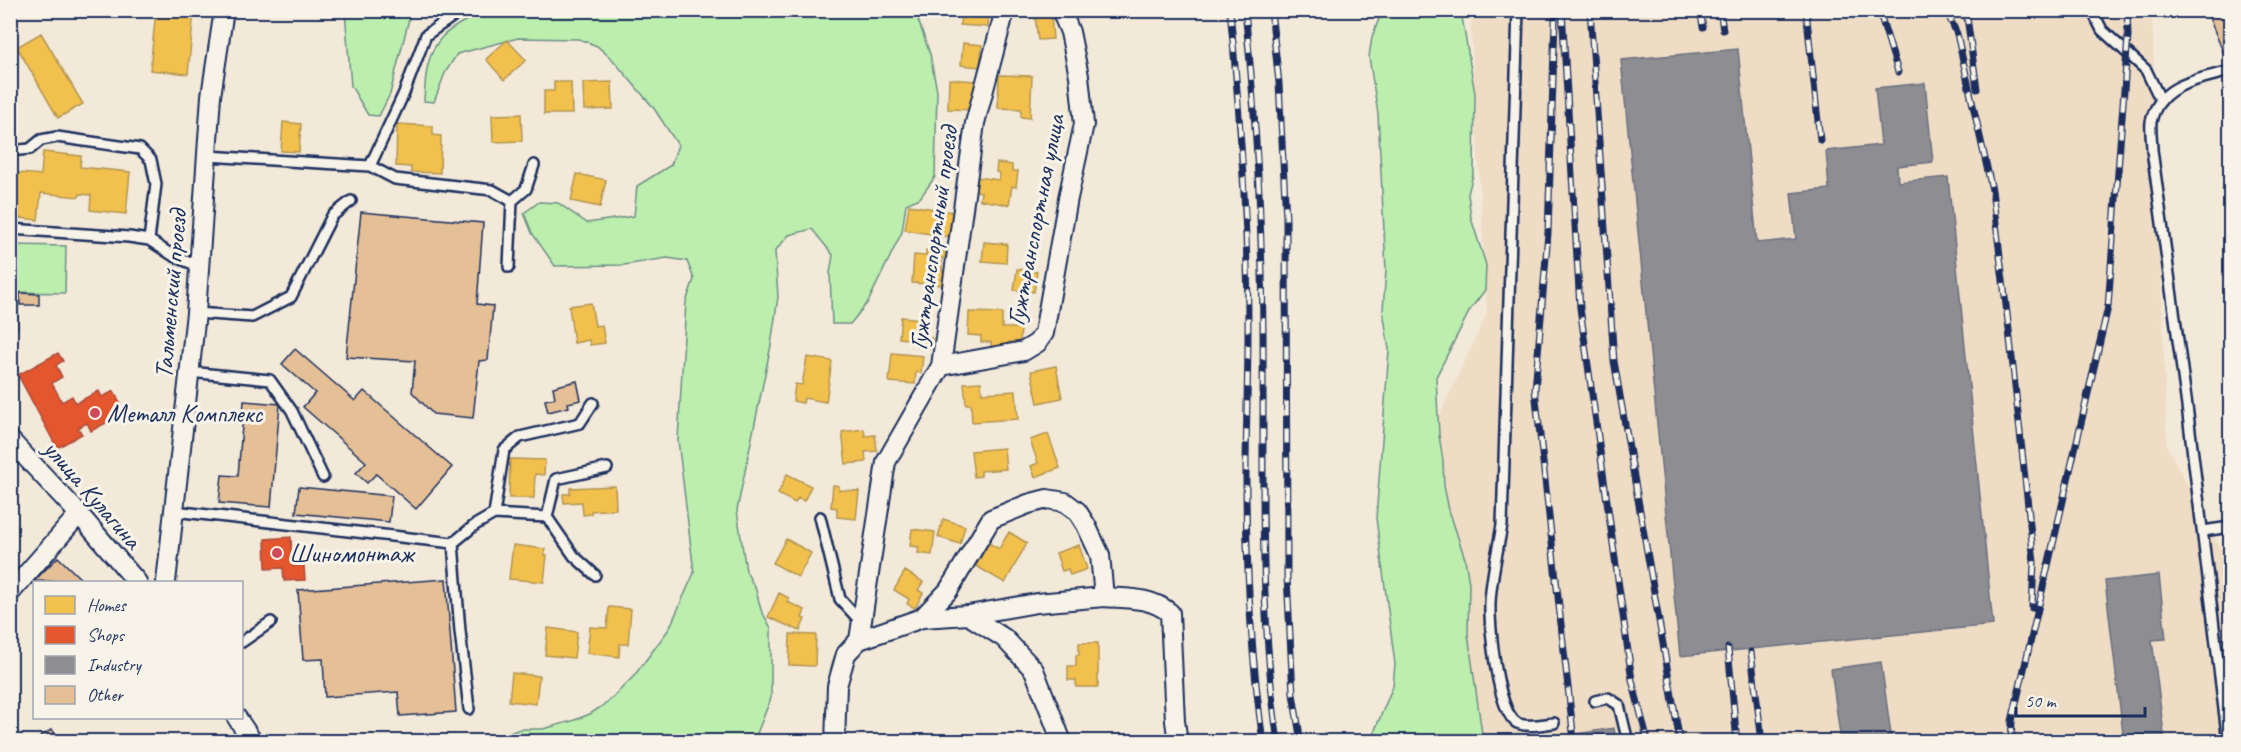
<svg xmlns="http://www.w3.org/2000/svg" width="2241" height="752" font-family="Caveat,sans-serif">
<style>
.built{fill:#efdcc4}
.green{fill:#bceeae;stroke:#6c8e86;stroke-width:1.5}
.homes{fill:#f2c14e;stroke:#b29553;stroke-width:1.5}
.shops{fill:#e4572e;stroke:#a84b3c;stroke-width:1.5}
.industry{fill:#8d8d92;stroke:#6b7182;stroke-width:1.5}
.building{fill:#e5bf96;stroke:#1b2f5e;stroke-width:1.5}
.lines{fill:none;stroke-linecap:round;stroke-linejoin:round}
.service-casing{stroke:#1b2f5e;stroke-width:14}
.minor-casing{stroke:#1b2f5e;stroke-width:22}
.service{stroke:#f7f3e8;stroke-width:9}
.minor{stroke:#f7f3e8;stroke-width:18}
.rail-casing{stroke:#1b2f5e;stroke-width:7}
.rail{stroke:#f7f3e8;stroke-width:4.5;stroke-dasharray:14;stroke-linecap:butt}
.poi-dot{fill:#d1495b;stroke:#f7f3e8;stroke-width:2}
.labels{text-anchor:middle;stroke-width:6;stroke-linejoin:round;paint-order:stroke}
.street-label{font-size:26px;fill:#1b2f5e;stroke:#f7f3e8}
.poi-label{font-size:26px;fill:#1b2f5e;stroke:#f7f3e8;text-anchor:start}
</style>
<rect width="100%" height="100%" fill="#f3e9d8"/>
<filter id="ink" filterUnits="userSpaceOnUse"><feTurbulence type="fractalNoise" baseFrequency=".0167" numOctaves="2"/><feDisplacementMap in="SourceGraphic" scale="12" xChannelSelector="R" yChannelSelector="G"/><feConvolveMatrix kernelMatrix="1 2 1 2 8 2 1 2 1" color-interpolation-filters="sRGB"/></filter>
<g filter="url(#ink)">
<path class="built" d="M1470,11h682l15,435 63,120v175h-752l-41,-320 50,-108z"/>
<path class="green" d="M345,11h66l-21,83 -11,22 -11,-1 -17,-29z
M482,11h433l15,43 7,37 -2,86 -15,21 -14,6 -4,28 -34,70 -18,22h-18l-2,-51 3,-18 -21,-26 -23,6 -14,16 3,46 -7,48 -34,165 9,61 10,19 5,20 10,18v70l-17,43h-257l5,-5 18,-7h23l29,-8 18,-7 17,-11 27,-27 35,-47 25,-56 -16,-133 8,-138 8,-23 -7,-18 -20,-3 -43,7 -69,1 -23,-33 -8,-20 15,-11 19,1 29,20 47,-7 3,-30 34,-21 7,-20 -25,-38 -40,-47 -16,-14 -18,-7 -61,-1 -61,16 -12,19 -11,29 -10,-1c1,-21 2,-47 18,-64 10,-11 28,-18 40,-26z
M1382,11h79l14,83 -1,77 -6,23 3,24 15,47 -1,25 -15,20 -34,67 3,58 4,26 1,25 5,24 16,49 4,24 -1,51 15,107h-108v-11l18,-44 2,-22 -19,-146 13,-168 -6,-40 3,-40 -8,-156 -9,-57 3,-20z
M11,245l55,1 -1,47 -54,-1z
M11,299l7,1v29l-7,-1z"/>
<path class="homes" d="M156,10h38l-6,64 -38,-4z
M961,10h28l-1,17 -28,-2z
M1051,15l2,24 -15,1 -3,-24z
M41,33l42,71 -25,14 -41,-71z
M507,40l19,20 -22,20 -18,-21z
M963,43l19,2 -2,22 -19,-2z
M999,75l33,1 -2,42 -9,-1v-8l-23,-1z
M949,79l26,2 -2,29 -25,-1z
M554,82h17l1,32h-28v-23h10z
M612,82l1,27 -29,1 -1,-27z
M521,114l1,27 -29,1 -1,-27z
M283,122l18,2 -2,28 -18,-1z
M397,124l36,2v9l8,1 -1,37 -29,-1v-5l-15,-1z
M43,152l38,4 -1,11 50,5 -4,42 -36,-4 1,-15 -11,-1 -1,3 -38,-4 -3,27 -28,-3v-45l31,3z
M997,163l15,2v6h6l-2,16 -4,-1 -3,19 -29,-5 1,-8 -5,-1 2,-14 21,3 1,-7 -4,-1z
M577,174l29,6 -6,27 -29,-6z
M909,205l44,7 -3,25 -45,-7z
M984,242l23,2 -1,19 -24,-2z
M926,250l20,1v7h-4v13l5,1 -1,8h-4v5l-30,-2 2,-28 12,1z
M1017,269l20,3 -3,20 -20,-2z
M591,303l4,23 7,-1 3,18 -15,2 -1,-5 -15,3 -5,-37z
M969,312l33,1v15h19l-1,14h-11v6l-18,-1v-5h-10v-6l-13,-1z
M901,317l23,2 -1,19h9v10l-14,-1v-7l-19,-2z
M892,353l31,3 -2,17 -5,-1 -1,12 -26,-2z
M807,357l25,4 -6,41 -22,-4 -1,5 -10,-2 2,-17 7,1z
M1056,366l6,32 -24,5 -7,-32z
M981,382l1,11 34,-2 2,28 -46,3 -1,-18h-5l-2,-21z
M864,429l1,7 10,-1 2,16 -12,1 1,10 -20,2 -4,-32z
M1048,434l12,34 -25,9 -4,-11 7,-3 -8,-23z
M1004,448l2,21 -25,2v5l-7,1 -3,-26z
M510,459l35,1 -1,15 -9,-1 -1,24h-25z
M787,474l24,12 -7,15 -6,-3 -3,5 -17,-9z
M833,485l6,1v4l20,1 -3,28 -19,-2v-9l-6,-1z
M615,486l1,23 -25,2v3l-8,1 -1,-13 -18,1 -1,-9h7v-6z
M943,519l22,7 -5,18 -22,-7z
M912,529l23,3 -3,23 -14,-2 1,-6 -9,-1z
M1009,532l18,11 -22,40 -29,-17 13,-23 10,6z
M786,539l25,14 -13,24 -25,-14z
M513,545l32,4 -1,6h3l-3,27 -35,-3z
M1079,545l8,24 -17,6 -2,-6 -6,2 -6,-18z
M905,571l18,11 -5,8 5,3 -8,15 -8,-4 2,-5 -15,-9z
M779,593l10,5 -2,4 18,8 -3,8 3,1 -5,12 -32,-14z
M609,607l22,2 -3,35h-8l-1,13 -32,-4 3,-26 17,1z
M548,628l29,4 -3,26 -29,-3z
M790,634l26,1 -1,31 -26,-1z
M1079,643h19v44h-22v-7h-8v-14h8v-11h3z
M512,673l27,3 -3,28 -27,-3z
M886,735l8,7h-14z"/>
<path class="shops" d="M58,353l5,8 -7,4 6,12 -10,6 10,19 10,-6 4,7 23,-12 3,6 12,-6 11,22 -34,18 -4,-8 -9,5 4,6 -25,14 -39,-73z
M291,537l1,29 12,-1 1,15 -21,1 -1,-13 -17,1 -1,-30z"/>
<path class="industry" d="M1738,49l19,194 39,-4 -5,-46 38,-4 -3,-38 55,-6 -6,-57 50,-5 8,79 -36,4 1,16 50,-5 45,448 -313,31 -59,-596z
M2230,568v78l-9,-77z
M2159,575l7,64 -14,1 13,102h-41l-19,-161z
M1881,662l11,80h-51l-10,-73z
M1614,728l2,14h-85v-1z"/>
<path class="building" d="M2206,10h24v47l-4,2z
M361,212l122,11 -6,81 16,2 -5,54 -9,1 -6,57 -40,-4 -21,-22 3,-31 -69,-4z
M20,293l19,1v11h-19z
M295,349l60,52 9,-10 88,76 -36,42 -40,-35 -9,9 -11,-10 10,-11 -63,-55 12,-14 -33,-29z
M577,381l4,19 -13,3 1,4 -21,5 -3,-12 10,-2 -2,-11z
M244,401l36,3 -9,103 -52,-4 3,-28 16,1z
M299,487l93,9 -3,26 -93,-9z
M58,557l26,25 -50,-1z
M446,579l10,133 -56,4 -2,-24 -73,5 -2,-38 -20,1 -5,-70z
M52,729l8,13h-27z"/>
<g class="lines">
<g class="service-casing">
<path id="service" d="M1518,10l-16,515c-4,25 -11,52 -12,78 -1,22 7,109 27,120 11,5 26,1 37,0
M2092,10l10,20 44,40 15,31
M10,151l20,-2 11,-9 16,-3 83,12 11,11 5,24 -7,56
M208,156l162,10 25,13 97,11 20,11
M370,166l34,-73 22,-58 36,-25
M10,229l119,8 20,3 23,15 28,12
M509,267l3,-66 14,-12 8,-24
M196,313l56,4 39,-20 41,-81 19,-15
M189,372l81,8 22,31 31,66
M174,511l279,32 22,-18 19,-11 53,3 27,39 21,19
M494,514l10,-64 16,-13 60,-14 13,-20
M547,517l9,-38 51,-11
M820,517l20,82 20,22
M2203,531l27,-4
M453,543l7,88 9,78
M242,642l29,-20
M1595,701l13,-3 11,7 9,37
M2228,742l-41,-336 -35,-256c0,-9 -2,-20 -1,-28 8,-39 48,-42 79,-51"/>
</g>
<g class="minor-casing">
<path id="minor" d="M941,366l83,-15 13,-8 7,-10 24,-135 16,-74 -5,-48 -9,-44 -9,-22
M10,440l69,74 58,68
M166,582l30,-269 15,-217 13,-86
M10,593l69,-79
M1104,597c25,2 47,0 66,16l5,108 3,21
M922,618l26,-27 43,-72 37,-15 19,-5 18,3 12,9 9,14 14,30 4,42 -67,6 -69,12
M859,640l63,-22 46,-3 36,23 30,32 28,72
M237,718l16,24
M835,742l2,-56 9,-32 13,-14 27,-178 55,-96 34,-243 30,-113"/>
</g>
<use href="#service" class="service"/>
<use href="#minor" class="minor"/>
<g class="rail-casing">
<path id="rail" d="M1230,10c10,106 18,212 18,318 0,50 -2,100 -2,150 0,88 5,177 17,264
M1245,10c11,106 17,212 18,318 1,138 -5,277 15,414
M1271,10l8,73 7,136 1,357 6,118 8,48
M1562,10l18,298 52,372 16,62
M1590,10l24,351 66,381
M1700,10l3,17
M1720,10l3,20
M1806,10l14,130
M1879,10l19,62
M1946,10l11,24 35,156 17,140 25,232 -2,46
M1966,10l11,79
M1555,19l-7,214 -13,157 39,351
M1728,648l9,94
M1751,652l11,90
M2011,742l1,-21 96,-414 20,-271 -1,-26"/>
</g>
<use href="#rail" class="rail"/>
</g>
</g>
<g class="poi-dot">
<circle cx="95" cy="413" r="6"/>
<circle cx="277" cy="553" r="6"/>
</g>
<g class="labels">
<g class="street-label">
<text transform="translate(1035 220) rotate(-79)" y="9">Гужтранспортная улица</text>
<text transform="translate(933 238) rotate(-82)" y="9">Гужтранспортный проезд</text>
<text transform="translate(170 294) rotate(-85)" y="9">Тальменский проезд</text>
<text transform="translate(93 494) rotate(49)" y="9">улица Кулагина</text>
</g>
<g class="poi-label">
<text x="107" y="422">Металл Комплекс</text>
<text x="289" y="562">Шиномонтаж</text>
</g>
</g>
<rect width="2241" height="752" fill="none" stroke="#f7f3e8" stroke-width="36"/>
<rect x="18" y="18" width="2205" height="716" fill="none" stroke="#1b2f5e" stroke-width="2" filter="url(#ink)"/>
<rect x="33" y="581" width="210" height="138" fill="#f7f3e8" stroke="#9fa5b1" stroke-width="1.5"/>
<rect x="45" y="596" width="30" height="18" fill="#f2c14e" stroke="#9fa5b1" stroke-width="1.5"/>
<text x="87" y="611" font-size="18" fill="#1b2f5e">Homes</text>
<rect x="45" y="626" width="30" height="18" fill="#e4572e" stroke="#9fa5b1" stroke-width="1.5"/>
<text x="87" y="641" font-size="18" fill="#1b2f5e">Shops</text>
<rect x="45" y="656" width="30" height="18" fill="#8d8d92" stroke="#9fa5b1" stroke-width="1.5"/>
<text x="87" y="671" font-size="18" fill="#1b2f5e">Industry</text>
<rect x="45" y="686" width="30" height="18" fill="#e5bf96" stroke="#9fa5b1" stroke-width="1.5"/>
<text x="87" y="701" font-size="18" fill="#1b2f5e">Other</text>
<path d="M2016 707v9h129v-9" fill="none" stroke="#1b2f5e" stroke-width="3"/>
<text x="2025" y="707" font-size="18" fill="#1b2f5e" stroke="#f7f3e8" stroke-width="4.5" paint-order="stroke">50 m</text>
</svg>
